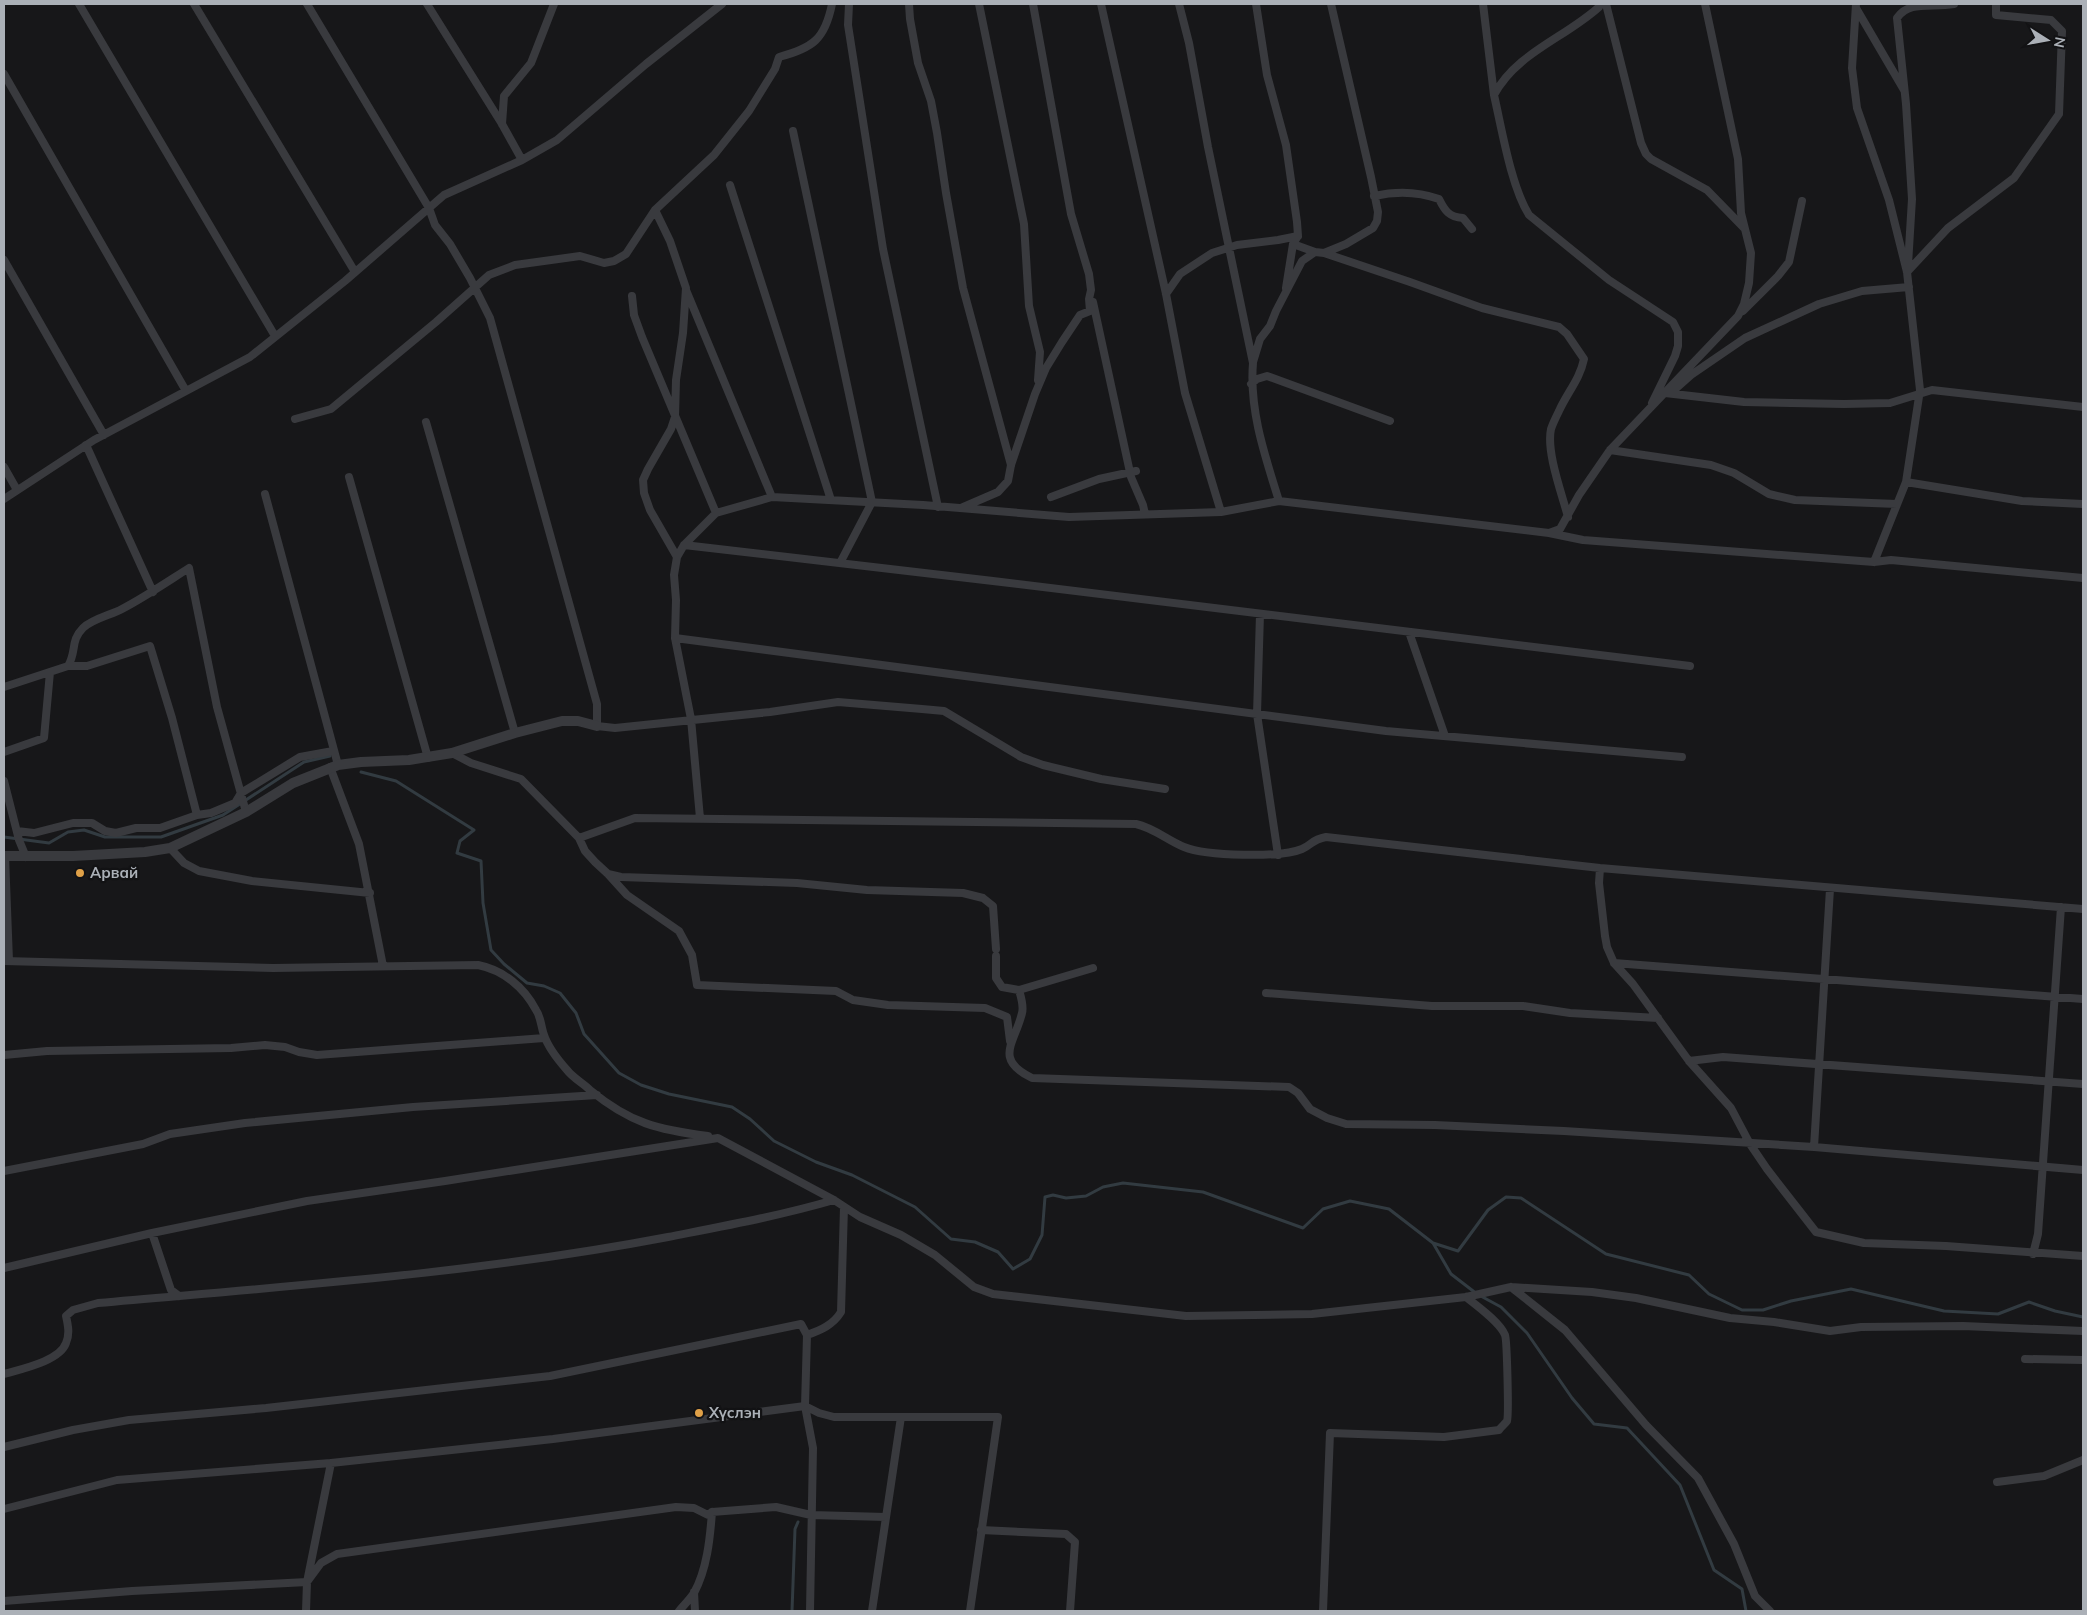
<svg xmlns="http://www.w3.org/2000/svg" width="2087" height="1615" font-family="Mulish,sans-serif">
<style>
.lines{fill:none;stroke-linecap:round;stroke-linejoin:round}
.stream{stroke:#323b41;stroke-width:3}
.minor{stroke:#393a3e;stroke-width:8}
.tertiary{stroke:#393a3e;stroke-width:10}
.poi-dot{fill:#e0a148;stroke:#121214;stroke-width:2}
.labels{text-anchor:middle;stroke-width:4.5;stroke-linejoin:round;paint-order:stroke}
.poi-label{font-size:15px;font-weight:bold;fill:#abb0b7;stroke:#121214;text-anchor:start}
</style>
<rect width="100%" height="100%" fill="#171719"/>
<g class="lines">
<path class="stream" d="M361,772l35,9 78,49 -14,11 -3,12 24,8 2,42 8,47 13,14 23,19 17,3 16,7 16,20 8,21 35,39 22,12 28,9 63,13 18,12 24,22 42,21 36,13 63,32 36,32 24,3 23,10 15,17 17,-10 12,-24 3,-38 8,-2 13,3 20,-2 17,-9 20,-4 80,9 100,36 20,-19 27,-8 39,8 44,34 25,8 30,-41 18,-13 15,1 85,56 83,21 20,19 33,16h21l28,-9 60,-12 93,22 54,3 31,-12 26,9 28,6
M4,837l45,6 19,-11 16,-2 21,7h56l62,-22 81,-53 26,-6
M1433,1243l18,31 26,20 24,13 26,26 45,65 22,26 33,4 53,57 34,85 28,19 4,22
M792,1611l3,-82 3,-7"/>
<path class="minor" d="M79,4l196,332
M194,4l161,268
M307,4l122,204 6,17 15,19 20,34 20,40 107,386v22l18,2 155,-16 68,-10 84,7 22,2 77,46 22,8 58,14 64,10
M427,4l75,120 20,36
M849,4l-1,21 35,224 55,258
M909,4l1,15 8,44 13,38 6,32 9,60 17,95 48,177
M979,4l45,220 5,82 11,46 -2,28
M1101,4l65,290 19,99 36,119
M1179,4l10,39 19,104 45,216c-4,47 12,93 26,138
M1256,4l11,71 19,70 11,77 1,14 -5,8 -7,44
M1483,4l11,91
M1600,4l-1,3c-34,31 -83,46 -105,88 8,35 17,91 35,120l80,65 64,42 5,10v14l-3,10 -23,47
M1606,4l35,139 5,11 5,5 56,31 37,38
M1856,4l-4,64 5,40 32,92 18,72 13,118 -14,92 -32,80
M1856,8l48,82
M4,74l182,317
M502,124l2,-28 27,-33 23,-59
M793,131l79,371 -32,61
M730,185l101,315
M1374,196c22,-5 43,-5 65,3 6,12 10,18 24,19l9,11
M655,210l15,31 16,47 -3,45 -7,47 -1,37 -4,12 -23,40 -5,11 1,13 6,17 27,47
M1293,244l22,8
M1324,253l86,29 72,26 77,19 8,7 17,25c-4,20 -17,34 -25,52 -3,6 -6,12 -8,18 -5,23 11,65 17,88
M4,260l100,175
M1908,265l4,-66 -6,-95 -9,-86c12,-18 34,-10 57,-14
M1907,272l41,-44 66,-50 45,-64 3,-83 -11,-11 -55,-5v-11
M686,290l86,207
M1166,294l14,-20 32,-21 25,-8 41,-5 20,-4
M632,296l2,19 8,22 74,176
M1093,302l38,175 12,28 2,9
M1743,311l35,-35 11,-14 13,-61
M1253,362l7,-23 10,-13 6,-15 26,-50 13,-9 9,1 22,-9 27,-16 4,-7 1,-9 -7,-35 -40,-173
M1251,384l6,-5 10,-3 123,45
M1673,391l18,-16 54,-37 74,-34 43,-13 47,-4
M1665,393l79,9 100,2 46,-1 42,-13 9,1 142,16
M295,419l36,-10 105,-87 53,-47 26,-10 65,-9 24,7 10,-2 12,-7 29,-44 59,-55 35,-44 26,-42 4,-12c34,-9 46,-18 53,-53
M426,422l89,311
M86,445l67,147
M1610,450l101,15 23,8 35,21 26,6 102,4
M4,467l13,23
M349,477l79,281
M1906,482l116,19 61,3
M265,494l73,271
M1051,497l48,-18 37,-8
M4,499l90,-59 156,-83 95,-76 99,-86 78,-35 35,-20 89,-76 76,-60
M961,508l37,-16 10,-11 3,-16 24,-71 11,-26 16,-26 18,-27 10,-4 -1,-12 2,-9 -2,-16 -18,-60 -38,-210
M1549,533l11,-4 19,-34 31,-45 128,-134 6,-12 5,-21 2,-30 -10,-40 -3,-54 -33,-155
M684,545l309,36 697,85
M1260,614l-3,100 21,141
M1409,632l36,104
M675,638l711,93 296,26
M68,666h19l63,-20 22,72 25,97
M4,687l64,-21c9,-15 2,-25 15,-38 9,-9 28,-13 39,-19 23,-12 45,-27 67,-41l28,139 29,105
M4,752l40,-14 6,-66
M452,753l19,10 50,16 58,59 6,13 10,11 13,12 13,3 176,6 70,7 96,3 20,5 10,8 3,43
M330,767l29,77 24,122
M4,781l15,59 7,17
M700,818l-9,-99 -16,-81 1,-38 -2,-25 3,-18 7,-12 32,-32 56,-16 151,8 146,12 152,-5 58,-11 270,32 34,7 291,22 17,-2 192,18
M17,831l17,2 39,-10h19l13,8 11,2 20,-5h24l37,-13 14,-2 24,-10 6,-10 59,-36 33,-6
M579,838l56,-20 501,6c18,4 31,16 48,23 22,9 97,11 118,2 11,-5 9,-9 24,-12l274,31 483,41
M170,848l14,15 15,8 53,10 118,12
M5,856l4,105
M1600,868l-1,15 6,53 2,11 7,16 19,21 56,77 42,47 19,36 17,25 49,63 48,11 82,3 137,10
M608,874l19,21 52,36 13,24 5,30 139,6 17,9 35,5 97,3 22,9 3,24
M996,956v22l6,9 17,3c2,7 5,16 3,23 -7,30 -29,46 10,65l257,9 9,6 12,16 17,9 19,6 89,1 129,6 250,16 269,23
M4,961l269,7 205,-3c25,5 46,22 58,45 5,7 5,17 8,25 4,12 15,26 23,35 6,8 16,13 23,20 40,33 68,40 118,46
M1614,963l469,36
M1019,990l74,-22
M1266,993l166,13h91l47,7 88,5
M4,1055l43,-4 184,-3 34,-3 20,2 14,5 18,3 227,-17
M1689,1061l34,-4 360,27
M1814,1147l16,-258
M4,1171l139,-27 27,-10 75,-11 168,-16 184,-12
M152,1233l19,57 8,6
M2033,1254l5,-20 23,-327
M4,1268l148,-35 155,-32 138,-20 273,-43 116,62 26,17 41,18 34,20 39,32 19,7 193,22 126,-2 154,-17 45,-10 81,5 44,6 94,20 44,4 56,9 31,-4 102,-1 120,5
M1511,1287l54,43 81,95 52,53 36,66 21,52 15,15
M807,1335c14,-5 26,-10 34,-23l3,-105
M2025,1359l58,1
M4,1374c17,-5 56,-13 62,-31 4,-9 2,-18 0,-27l7,-6 25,-7c191,-17 382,-30 570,-66 56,-11 111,-21 166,-37
M4,1447l69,-17 56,-10 137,-12 284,-32 251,-52 6,11 -2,71 8,42 -3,163
M1997,1482l47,-6 39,-16
M4,1509l113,-29 214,-17 222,-24 252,-33 14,7 15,4h164l-28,194
M981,1530l85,4 9,8 -5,69
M694,1592l1,19
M4,1601l128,-10 175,-9 14,-19 16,-9 339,-47 18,1 14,7 4,-3
M306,1611l1,-29 24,-119
M679,1611c5,-6 11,-12 15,-18 13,-24 16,-54 18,-81l64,-5 35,8 75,2
M872,1611l29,-194
M1323,1611l7,-178 114,4 55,-7c2,-3 6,-6 8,-9 2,-5 0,-81 -2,-86 -5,-13 -28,-29 -39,-38"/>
<path class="tertiary" d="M4,856h69l72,-4 25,-4 76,-36 47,-29 45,-18 23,-3 48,-2 43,-7 63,-20 47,-12h16l19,5"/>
</g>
<g class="poi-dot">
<circle cx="80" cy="873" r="5"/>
<circle cx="699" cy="1413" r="5"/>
</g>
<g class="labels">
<g class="poi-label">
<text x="90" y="878">Арвай</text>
<text x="709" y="1418">Хүслэн</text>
</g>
</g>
<rect width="2087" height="1615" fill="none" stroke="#abb0b7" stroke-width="10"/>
<g transform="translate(2047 40) rotate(101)" stroke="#121214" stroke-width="4" paint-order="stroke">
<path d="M0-4L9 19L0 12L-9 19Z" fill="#abb0b7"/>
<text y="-8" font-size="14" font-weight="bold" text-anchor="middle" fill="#abb0b7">N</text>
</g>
</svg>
